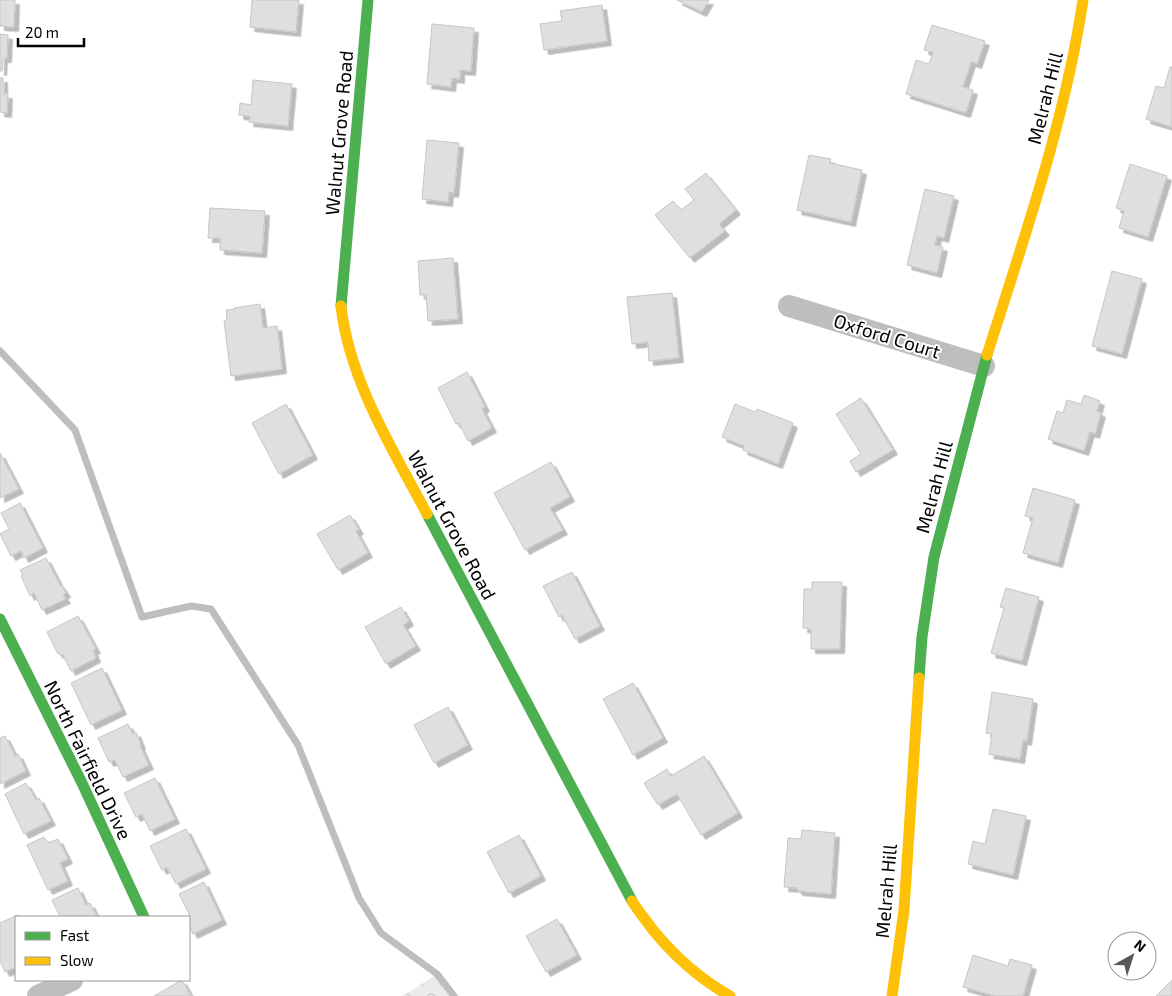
<svg xmlns="http://www.w3.org/2000/svg" width="1172" height="996" font-family="'Exo 2',sans-serif">
<style>
.forest{fill:url(#forest-crowns)}
.lines{fill:none;stroke-linecap:round;stroke-linejoin:round}
.stream{stroke:#bebebe;stroke-width:7}
.building{fill:#dfdfdf;stroke:#c6c6c6;filter:url(#shadow)}
.street{stroke:#bebebe;stroke-width:22}
.fast{stroke:#4caf50;stroke-width:11}
.slow{stroke:#ffc107;stroke-width:11}
.labels{text-anchor:middle;stroke-width:4;stroke-linejoin:round;paint-order:stroke}
.street-label{font-size:19px;fill:#000;stroke:#fff}
</style>
<defs>
<pattern id="forest-crowns" width="20" height="18" patternUnits="userSpaceOnUse" patternTransform="scale(1.25)"><rect width="20" height="18" fill="#ebebeb"/><path d="M2 6a3 3 0 1 1 6 0M12 15a3 3 0 1 1 6 0" fill="none" stroke="#c8c8c8"/></pattern>
<filter id="shadow"><feDropShadow dx="4.5" dy="4.5" stdDeviation="0" flood-color="#0004"/></filter>
</defs>
<rect width="100%" height="100%" fill="#fff"/>
<path class="forest" d="M437,974l16,22h-50z"/>
<g class="lines">
<path class="stream" d="M0,351l75,79 67,187 49,-11 20,3 87,136 61,153 22,35 56,41 17,22"/>
</g>
<path class="building" d="M0,0h15l-1,27 -14,-1z
M252,0h47l-3,32 -46,-5z
M677,0h32l-7,12z
M602,5l5,36 -63,9 -4,-26 22,-3 -2,-10z
M432,24l42,4 -3,43 -11,-1v9l-8,-1 -1,9 -24,-3z
M932,25l53,16 -8,23 -6,-2 -8,25 10,3 -7,23 -60,-19 10,-34 13,4 4,-12 -9,-2z
M0,34l8,1 -1,23h-4l-1,13h-2z
M1170,67h2v60l-26,-8 10,-33 8,2z
M0,78h3v16h5l-1,19 -7,-1z
M253,80l39,4 -4,42 -39,-4 1,-6 -11,-1 1,-12 11,2z
M427,140l32,3 -5,50 -5,-1 -1,10 -26,-3z
M809,155l22,4 -1,4 32,7 -11,52 -54,-12z
M1130,164l37,12 -19,61 -29,-9 5,-17 -8,-3z
M706,173l30,37 -17,14 6,7 -35,27 -35,-43 18,-14 8,9 13,-10 -9,-11z
M925,189l29,7 -10,42 -7,-2 -2,9 8,2 -6,26 -30,-8z
M210,208l55,3 -3,42 -42,-3v-12h-12z
M453,258l5,61 -30,2 -2,-26h-6l-2,-34z
M1112,271l30,8 -20,75 -30,-8z
M672,293l7,65 -30,3 -1,-19 -16,2 -5,-47z
M260,304l3,24 14,-2 5,43 -51,7 -7,-55 3,-1 -1,-10 9,-1 -1,-1z
M467,372l18,35 -3,2 10,19 -24,13 -9,-18 -3,1 -18,-36z
M1084,395l16,6 -3,10 4,2 -6,21 -5,-2 -6,19 -36,-12 9,-28 6,2 4,-13 14,4z
M861,398l32,52 -37,22 -6,-11 11,-7 -25,-40z
M286,404l27,51 -34,19 -27,-51z
M735,404l20,8 2,-3 36,14 -15,41 -35,-14 1,-4 -22,-9z
M0,453l19,36 -19,9z
M551,462l19,35 -20,11 13,22 -38,20 -31,-57z
M1033,488l42,12 -17,63 -35,-10 10,-35 -8,-2z
M20,503l23,45 -19,10 -3,-7 -10,5 -11,-22 9,-5 -8,-16z
M350,515l9,15 -3,1 12,22 -30,17 -21,-36z
M46,558l14,27h1l5,8 -3,2 3,4 -24,11 -8,-17 -4,3 -9,-20 2,-1 -3,-5z
M572,572l28,54 -25,13 -13,-24 -3,2 -16,-31z
M812,582h30l-2,67h-29v-20l-8,-1 1,-39h8z
M1006,588l33,9 -17,64 -31,-8 13,-45 -4,-1z
M401,607l8,14 -6,4 13,21 -30,18 -21,-37z
M78,616l18,33 -3,1 3,8 -25,13 -8,-16 -2,1 -1,-3 -2,1 -11,-22z
M102,668l20,42 -31,15 -20,-42z
M633,683l30,55 -30,17 -30,-56z
M992,692l41,7 -6,42 -4,-1 -3,19 -31,-5 3,-20 -6,-1z
M448,707l20,38 -34,18 -20,-38z
M128,724l5,10 3,-2 5,13 -1,1 9,19 -26,12 -8,-17 -6,2 -11,-24z
M5,736l10,20 3,-2 8,17 -26,13v-46z
M704,756l34,57 -37,22 -24,-41 -19,11 -14,-22 23,-14 4,7z
M155,778l20,41 -25,12 -8,-17 -6,3 -12,-24z
M26,783l10,17 3,-2 12,23 -27,13 -19,-40z
M993,809l33,7 -13,59 -45,-11 5,-23 12,3z
M186,829l20,40 -30,15 -9,-17 -5,3 -12,-24z
M802,830l33,3 -4,61 -33,-3 -1,-3 -13,-1 4,-49 13,1z
M519,835l22,41 -32,17 -22,-41z
M44,837l4,6 10,-4 10,20 -8,4 8,18 -20,9 -21,-45z
M204,882l18,38 -29,14 -4,-8 -1,-9 2,-1 -11,-22z
M78,888l8,17 4,-2 7,14h-37l-8,-17z
M18,915l1,2h-3v50l-11,5 -5,-11v-38z
M557,919l20,36 -31,17 -20,-36z
M973,955l35,11 2,-7 22,6 -9,31h-28l-32,-9z
M182,980l9,16h-37z
M1172,980v16h-16z"/>
<g class="lines">
<path class="street" d="M789,306l195,60
M38,996l34,-16"/>
<path class="fast" d="M341,306l27,-306
M427,514l205,387
M0,619l82,164 62,134
M919,678l3,-41 12,-80 53,-202"/>
<path class="slow" d="M341,306c8,74 52,144 86,208
M987,355c37,-117 78,-234 96,-355
M632,901c6,10 14,19 21,29 22,27 47,49 77,66
M892,996l12,-86 15,-232"/>
</g>
<g class="labels">
<g class="street-label">
<text transform="translate(1045 98) rotate(-76)" y="7">Melrah Hill</text>
<text transform="translate(339 133) rotate(-85)" y="7">Walnut Grove Road</text>
<text transform="translate(887 336) rotate(17)" y="7">Oxford Court</text>
<text transform="translate(934 487) rotate(-75)" y="7">Melrah Hill</text>
<text transform="translate(452 525) rotate(62)" y="7">Walnut Grove Road</text>
<text transform="translate(88 760) rotate(64)" y="7">North Fairfield Drive</text>
<text transform="translate(886 891) rotate(-85)" y="7">Melrah Hill</text>
</g>
</g>
<rect x="15" y="916" width="175" height="65" fill="#ffffff" stroke="#999999"/>
<rect x="25" y="932" width="25" height="8" fill="#4caf50" stroke="#999999"/>
<text x="60" y="941" font-size="15" fill="#000000">Fast</text>
<rect x="25" y="957" width="25" height="8" fill="#ffc107" stroke="#999999"/>
<text x="60" y="966" font-size="15" fill="#000000">Slow</text>
<g transform="translate(1132 956) rotate(39)"><circle r="24" fill="#ffffff" stroke="#999999"/>
<path d="M0-4L9 19L0 12L-9 19Z" fill="#595959"/>
<text y="-8" font-size="14" font-weight="bold" text-anchor="middle" fill="#000000">N</text>
</g>
<path d="M18 38v8h66v-8" fill="none" stroke="#000000" stroke-width="2.5"/>
<text x="25" y="38" font-size="15" fill="#000000" stroke="#ffffff" stroke-width="4" paint-order="stroke">20 m</text>
</svg>
